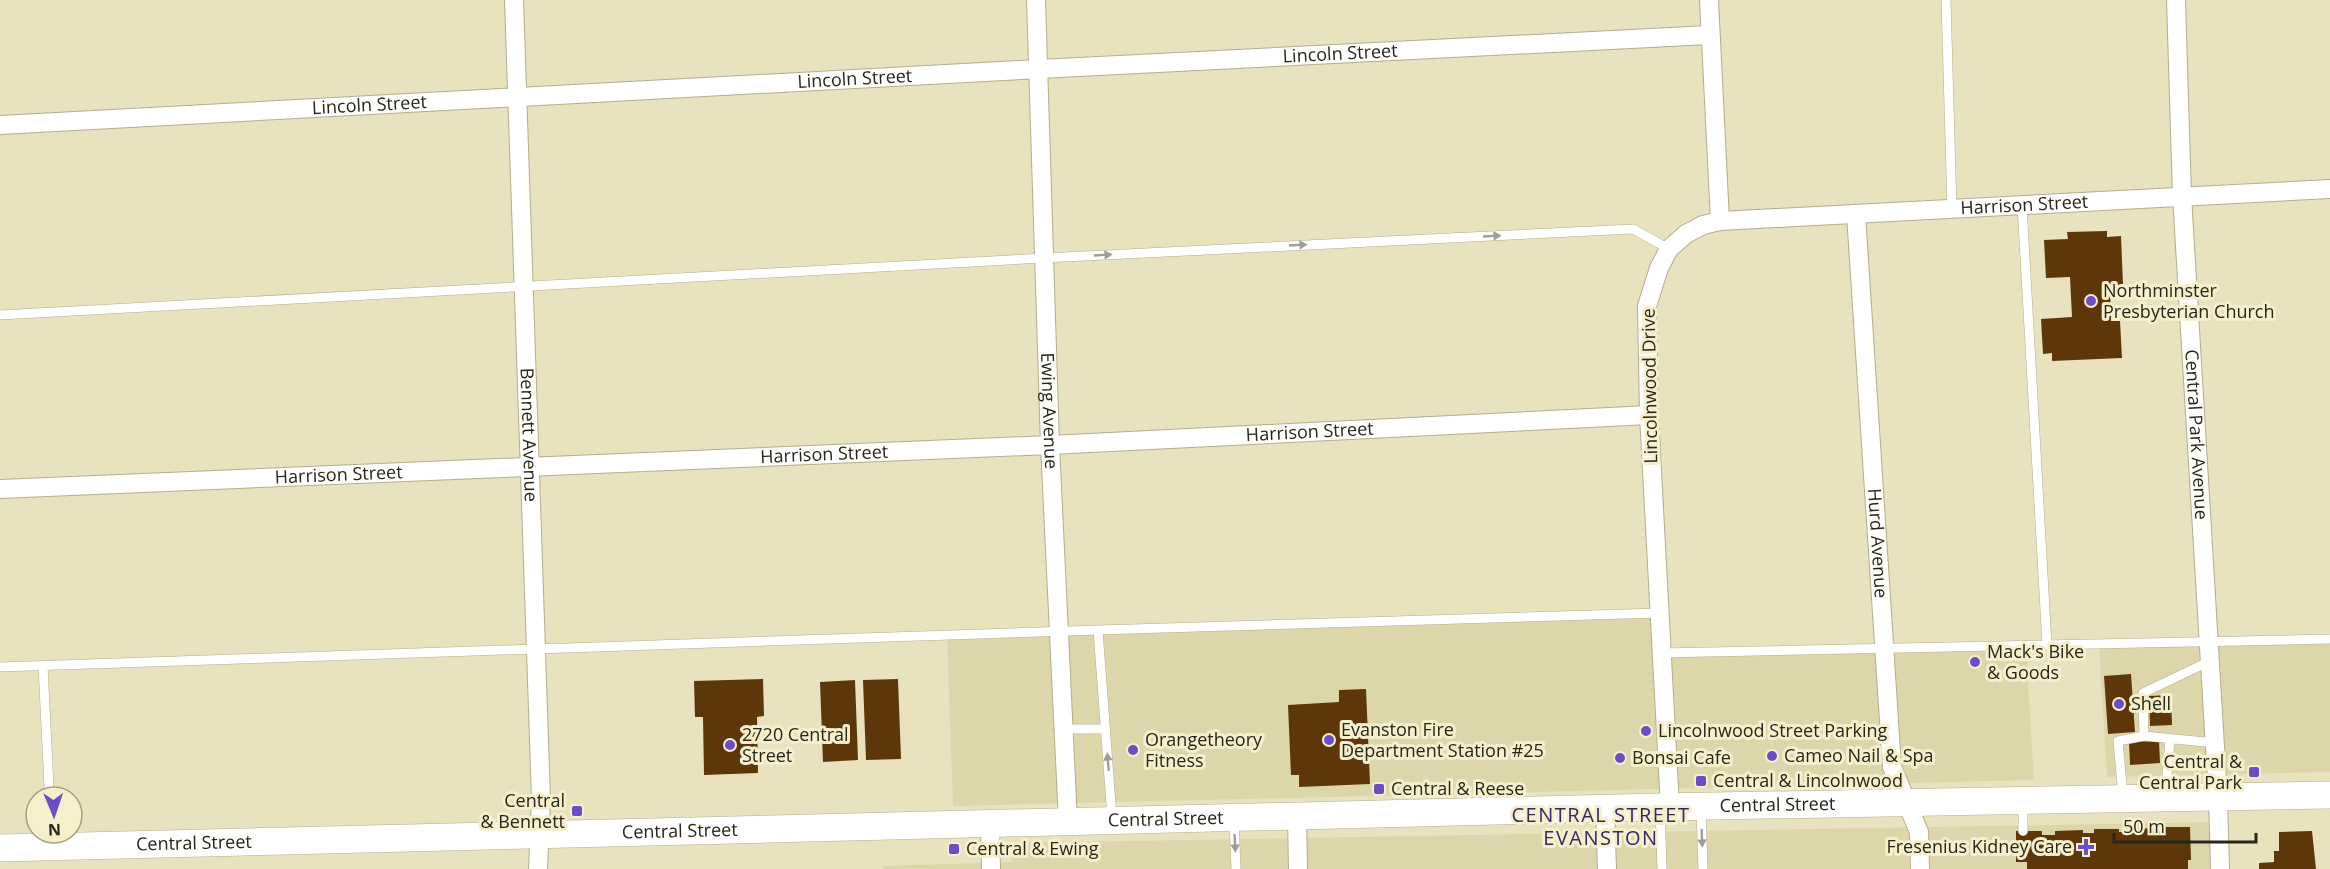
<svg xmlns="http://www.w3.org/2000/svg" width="2330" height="869" font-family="'Open Sans',sans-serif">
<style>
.built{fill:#ded6ab}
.building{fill:#5d3709}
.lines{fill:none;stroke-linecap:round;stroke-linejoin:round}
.service-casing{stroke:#b4ad8c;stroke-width:10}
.minor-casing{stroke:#b4ad8c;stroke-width:20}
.secondary-casing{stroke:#b4ad8c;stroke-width:28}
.service{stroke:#fff;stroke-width:9}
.minor{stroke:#fff;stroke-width:18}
.secondary{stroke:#fff;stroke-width:27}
.oneway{fill:#9e9d97}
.poi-dot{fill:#6b4dc6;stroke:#f6efcc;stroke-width:2}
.labels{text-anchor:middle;stroke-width:6;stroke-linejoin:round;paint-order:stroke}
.street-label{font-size:18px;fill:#282618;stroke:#f6efcc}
.poi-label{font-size:18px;fill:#282618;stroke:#f6efcc;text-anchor:start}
.neighbourhood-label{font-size:20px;letter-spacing:1.5px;fill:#352863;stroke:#f6efcc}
</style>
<rect width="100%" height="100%" fill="#e9e2bf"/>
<path class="built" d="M1657,617l2,39 367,-8 8,132 -1081,26 -6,-168z
M2330,642v130l-223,5 -8,-130z
M2214,822l1,47h-1332l-1,-3 130,-4 -1,-19z"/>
<path class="building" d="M2107,231v6l14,-1 2,49h-13l1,36h9l2,37 -70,3v-8l-9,1 -2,-35 31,-2 -2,-40 -24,1 -2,-38 24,-1 -1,-7z
M2131,674l4,58 -27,2 -4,-58z
M763,679l1,37 -7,1 1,56 -54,2 -1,-58h-8l-1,-36z
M898,679l3,80 -35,1 -3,-80z
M855,680l3,80 -35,2 -3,-80z
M1366,689l4,95 -71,3v-12h-8l-3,-70 51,-3v-12z
M2171,695l1,30 -22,1 -1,-30z
M2159,741l1,22 -30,2 -1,-23z
M2165,827h25l1,33h-3v9h-161v-7h-11v-31h26v4h13v-4l28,-1v3h11v-4h25v3h11v-3l25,-1v3h10z
M2312,831l4,38h-57v-6l15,-1v-11h5v-19z"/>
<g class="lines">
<g class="service-casing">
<path id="service" d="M1946,0l6,209
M2022,205l25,440
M0,315l1044,-57 589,-29 36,20
M1098,630l14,188
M1662,653l668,-14
M2210,661l-67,32 1,43 71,7
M43,666l6,121 -1,10
M0,667l1098,-37 562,-17
M1064,729h40
M2123,796l-5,-55 26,-5
M2165,797l5,-58
M2023,803v28
M1701,809l2,60
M1660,810l2,59
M1234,820l2,49"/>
</g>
<g class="minor-casing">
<g id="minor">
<path id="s1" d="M514,0l27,799 -3,70"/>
<path id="s2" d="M1036,0l14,445 18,377"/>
<path d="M1709,0l11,221"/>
<path id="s3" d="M2176,0l6,196 36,601 2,72"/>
<path id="s4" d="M0,125l1039,-56 670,-34"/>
<path id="s5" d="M1856,214l36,553 27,65 1,37"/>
<path id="s6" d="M0,489l1050,-44 599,-30"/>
<path id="s7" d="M1670,807l-21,-392 -2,-109 12,-38 10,-19 17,-15 17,-9 17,-4 610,-32"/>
<path d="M1605,809l2,60"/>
<path d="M1297,816l1,53"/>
<path d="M990,824l1,45"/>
</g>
</g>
<g class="secondary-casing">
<g id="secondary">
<path id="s8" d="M0,848l1660,-41 670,-12"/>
</g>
</g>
<use href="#service" class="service"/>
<use href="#minor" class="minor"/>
<use href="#secondary" class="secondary"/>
</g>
<defs><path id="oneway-solid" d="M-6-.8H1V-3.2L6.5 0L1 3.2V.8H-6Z" transform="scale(1.5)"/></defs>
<g class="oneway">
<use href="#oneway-solid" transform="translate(1492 236) rotate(-3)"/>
<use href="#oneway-solid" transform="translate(1298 245) rotate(-3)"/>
<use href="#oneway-solid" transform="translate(1103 255) rotate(-3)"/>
<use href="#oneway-solid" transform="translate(1108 762) rotate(-95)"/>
<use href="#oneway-solid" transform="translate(1702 838) rotate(88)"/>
<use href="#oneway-solid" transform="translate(1235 843) rotate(87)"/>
</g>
<g class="poi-dot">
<circle cx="2091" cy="301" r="6"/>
<circle cx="1975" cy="662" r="6"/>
<circle cx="2119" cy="704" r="6"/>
<circle cx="1646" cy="731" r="6"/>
<circle cx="1329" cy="740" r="6"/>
<circle cx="730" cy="745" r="6"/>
<circle cx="1133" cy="750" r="6"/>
<circle cx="1772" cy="756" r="6"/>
<circle cx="1620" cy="758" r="6"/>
<rect x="2248" y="766" width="12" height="12" rx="3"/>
<rect x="1695" y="775" width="12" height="12" rx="3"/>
<rect x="1373" y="783" width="12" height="12" rx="3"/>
<rect x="571" y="805" width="12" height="12" rx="3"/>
<path d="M2083 838h6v6h6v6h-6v6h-6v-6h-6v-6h6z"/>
<rect x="948" y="843" width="12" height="12" rx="3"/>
</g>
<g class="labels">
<g class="street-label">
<text dy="6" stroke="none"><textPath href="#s4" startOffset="1342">Lincoln Street</textPath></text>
<text dy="6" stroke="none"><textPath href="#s4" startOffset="856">Lincoln Street</textPath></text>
<text dy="6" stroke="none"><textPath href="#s4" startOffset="370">Lincoln Street</textPath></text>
<text dy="6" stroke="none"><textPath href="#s7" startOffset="927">Harrison Street</textPath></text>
<text transform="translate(1650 386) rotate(-91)" y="6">Lincolnwood Drive</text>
<text dy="6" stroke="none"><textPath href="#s2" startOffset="411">Ewing Avenue</textPath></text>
<text dy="6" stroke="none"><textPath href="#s6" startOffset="1311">Harrison Street</textPath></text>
<text dy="6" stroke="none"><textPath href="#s1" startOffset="435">Bennett Avenue</textPath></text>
<text dy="6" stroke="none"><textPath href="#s3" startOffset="435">Central Park Avenue</textPath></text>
<text dy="6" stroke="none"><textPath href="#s6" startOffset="825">Harrison Street</textPath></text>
<text dy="6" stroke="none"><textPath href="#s6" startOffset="339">Harrison Street</textPath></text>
<text dy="6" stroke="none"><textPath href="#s5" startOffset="330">Hurd Avenue</textPath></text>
<text dy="6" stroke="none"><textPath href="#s8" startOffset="1778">Central Street</textPath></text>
<text dy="6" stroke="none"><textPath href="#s8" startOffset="1166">Central Street</textPath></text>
<text dy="6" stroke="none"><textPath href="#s8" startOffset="680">Central Street</textPath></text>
<text dy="6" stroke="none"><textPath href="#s8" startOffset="194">Central Street</textPath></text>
</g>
<g class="poi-label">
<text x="2103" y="297">Northminster<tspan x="2103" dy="21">Presbyterian Church</tspan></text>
<text x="1987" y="658">Mack's Bike<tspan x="1987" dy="21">&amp; Goods</tspan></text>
<text x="2131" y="710">Shell</text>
<text x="1341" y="736">Evanston Fire<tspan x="1341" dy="21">Department Station #25</tspan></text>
<text x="1658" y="737">Lincolnwood Street Parking</text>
<text x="742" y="741">2720 Central<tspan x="742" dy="21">Street</tspan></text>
<text x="1145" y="746">Orangetheory<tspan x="1145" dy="21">Fitness</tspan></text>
<text x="1784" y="762">Cameo Nail &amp; Spa</text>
<text x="1632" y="764">Bonsai Cafe</text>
<text x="2242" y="768" text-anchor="end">Central &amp;<tspan x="2242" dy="21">Central Park</tspan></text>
<text x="1713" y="787">Central &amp; Lincolnwood</text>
<text x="1391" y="795">Central &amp; Reese</text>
<text x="565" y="807" text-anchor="end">Central<tspan x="565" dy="21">&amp; Bennett</tspan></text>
<text x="2072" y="853" text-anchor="end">Fresenius Kidney Care</text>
<text x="966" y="855">Central &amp; Ewing</text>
</g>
<g class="neighbourhood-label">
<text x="1601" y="822">CENTRAL STREET<tspan x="1601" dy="23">EVANSTON</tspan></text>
</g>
</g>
<g transform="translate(54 815) rotate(178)"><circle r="28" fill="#f6efcc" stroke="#a49f84" stroke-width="1.5"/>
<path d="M0-4.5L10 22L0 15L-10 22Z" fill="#6b4dc6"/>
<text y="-9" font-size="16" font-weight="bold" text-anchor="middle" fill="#282618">N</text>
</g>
<path d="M2114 833v9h142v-9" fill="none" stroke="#282618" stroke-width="3"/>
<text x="2123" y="833" font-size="18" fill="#282618" stroke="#f6efcc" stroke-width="4.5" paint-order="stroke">50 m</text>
</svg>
